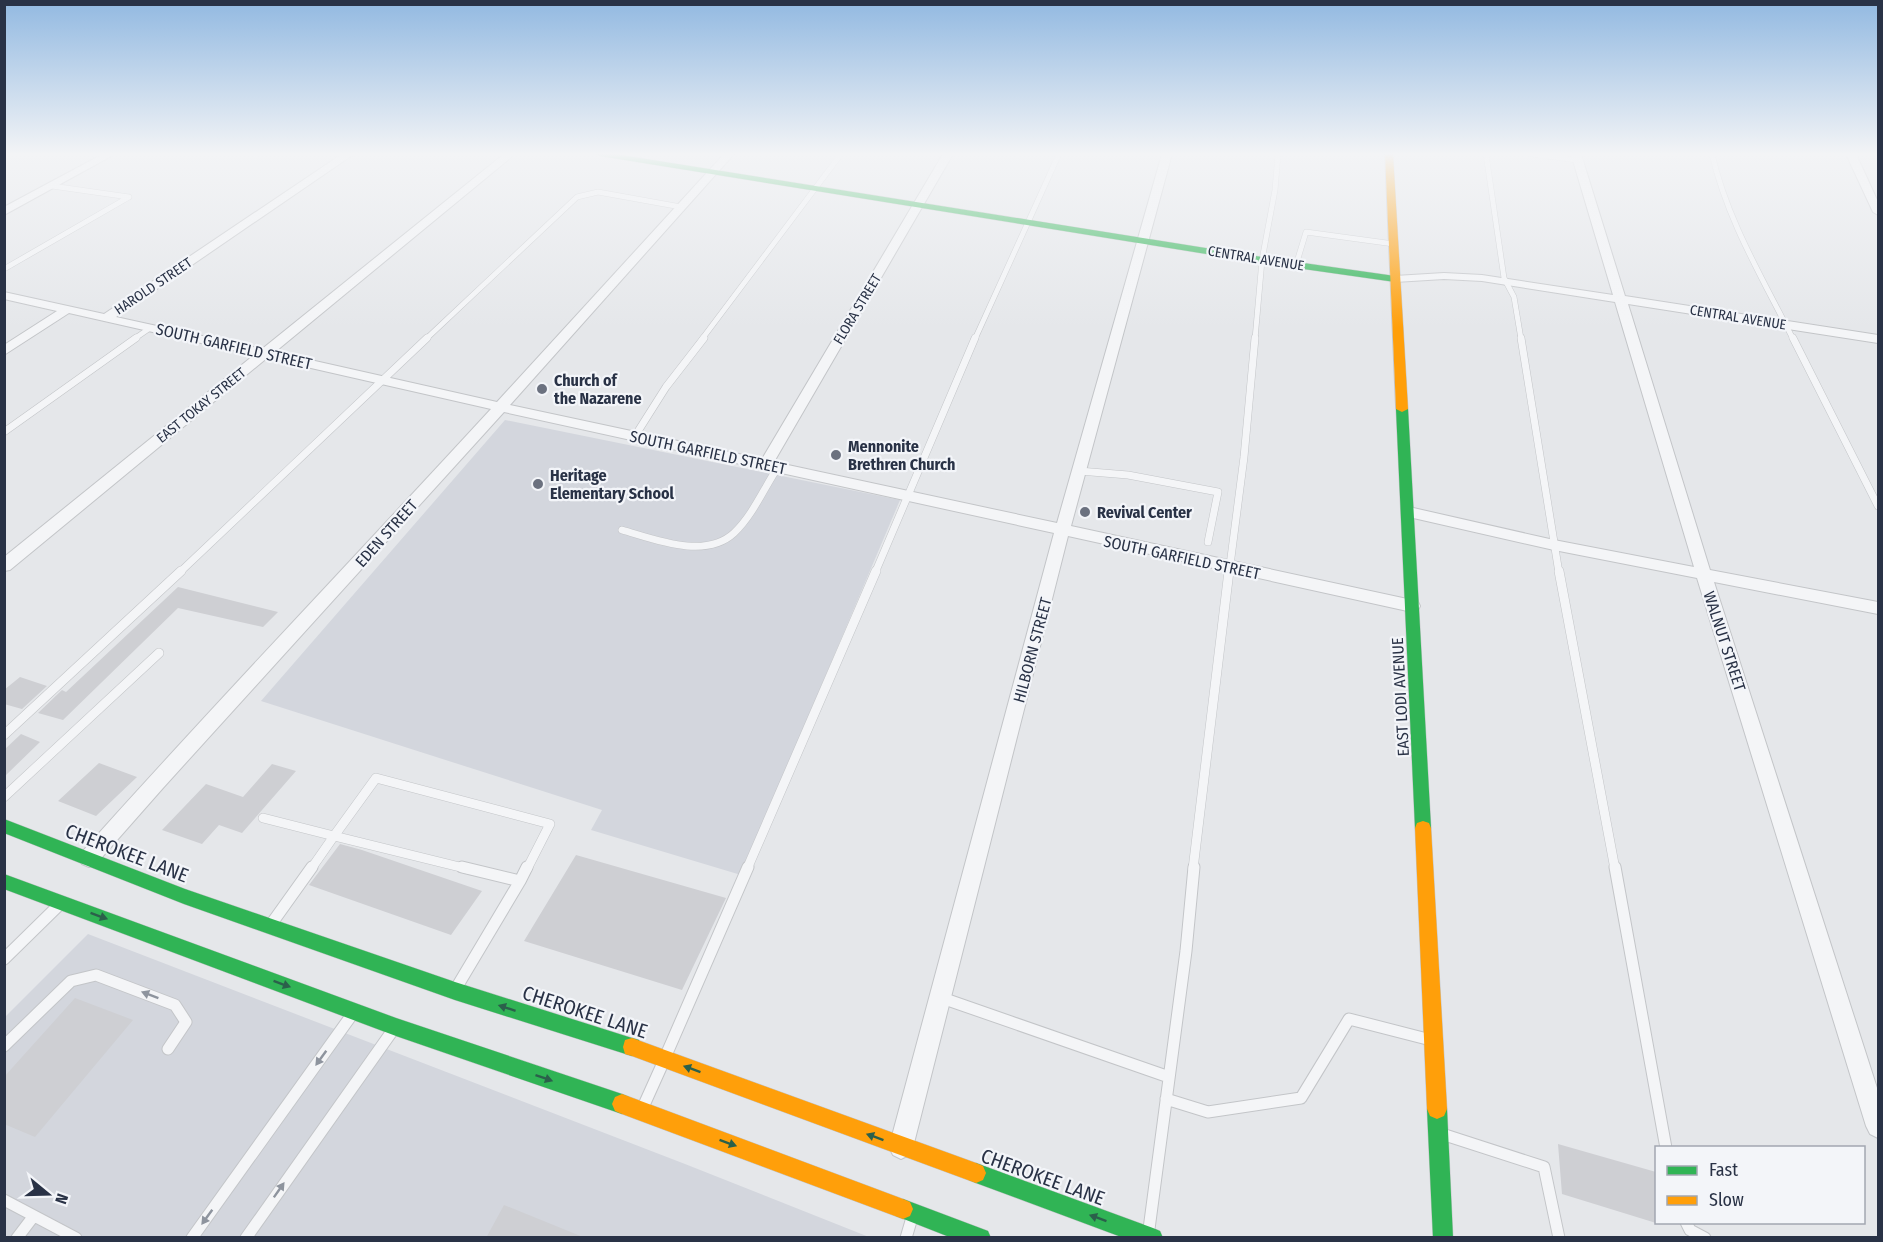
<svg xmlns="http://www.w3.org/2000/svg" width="1883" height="1242" font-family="'Fira Sans Condensed',sans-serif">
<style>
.built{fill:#d3d6dd}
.building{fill:#cecfd3}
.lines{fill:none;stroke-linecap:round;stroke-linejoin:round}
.lane-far3-casing{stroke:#c3c5c8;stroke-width:6}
.lane-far2-casing{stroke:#c3c5c8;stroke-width:8}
.lane-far1-casing{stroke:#c3c5c8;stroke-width:10}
.lane-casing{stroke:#c3c5c8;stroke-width:13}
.street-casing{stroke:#c3c5c8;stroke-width:2}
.fast-casing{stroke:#c3c5c8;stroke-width:1}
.slow-casing{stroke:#c3c5c8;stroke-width:1}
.lane-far3{stroke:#f4f5f7;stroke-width:5}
.lane-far2{stroke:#f4f5f7;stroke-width:7}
.lane-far1{stroke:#f4f5f7;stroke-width:9}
.lane{stroke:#f4f5f7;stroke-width:11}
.street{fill:#f4f5f7;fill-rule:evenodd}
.fast{fill:#30b455;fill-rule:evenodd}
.slow{fill:#ff9f0a;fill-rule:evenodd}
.oneway{fill:#2b604b}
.oneway2{fill:#8e949e}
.poi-dot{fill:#6b717f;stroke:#f3f5f9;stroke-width:2}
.labels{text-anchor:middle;stroke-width:4.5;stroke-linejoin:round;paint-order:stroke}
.far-street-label{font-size:14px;fill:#293246;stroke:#f3f5f9}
.street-label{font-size:16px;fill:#293246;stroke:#f3f5f9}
.poi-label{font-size:16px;font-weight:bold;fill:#293246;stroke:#f3f5f9;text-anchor:start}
.near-street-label{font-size:20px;fill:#293246;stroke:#f3f5f9}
</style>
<rect width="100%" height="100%" fill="#e5e7ea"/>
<path class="built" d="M505,420l395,80 -159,375 -150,-45 11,-20 -341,-109z
M88,934l597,230 184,73 -864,1v-221z"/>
<path class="building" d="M178,587l100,25 -15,15 -85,-19 -115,112 -25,-7 24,-23 4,2z
M20,677l27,9 -25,23 -18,-5v-14z
M21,734l19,8 -36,35v-27z
M99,763l38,14 -41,39 -38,-15z
M272,764l24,7 -54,62 -23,-8 -17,19 -40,-14 44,-46 37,13z
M340,844l22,6 120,41 -31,44 -142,-50z
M576,855l150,43 -44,92 -158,-49z
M75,998l58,22 -98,117 -31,-13v-47z
M1558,1144l98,28v51l-94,-29z
M504,1205l79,32v1h-97z"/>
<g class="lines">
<g class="lane-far3-casing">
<path id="lane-far3" d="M1486,154l18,124 10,19 7,42
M1531,154l46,6
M1712,154c15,66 51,125 81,185
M52,186l77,11
M1296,265l10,-33 88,12
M4,269l125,-72
M134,339l16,-11
M426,339l151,-142 21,-5 83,15
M702,339l139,-185
M975,339l84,-185
M1255,339l7,-79 13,-70 3,-36"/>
</g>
<g class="lane-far2-casing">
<path id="lane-far2" d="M1521,338l38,235
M1793,338l85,168
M4,432l132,-94
M635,436l31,-49 38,-49
M1079,471l49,4 90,17 -10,50
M622,530c32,9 83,30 112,3 19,-18 30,-45 44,-66
M179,573l248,-235
M875,573l100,-235
M1229,573l15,-116 11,-119"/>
</g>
<g class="lane-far1-casing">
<path id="lane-far1" d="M1559,571l56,298
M4,735l177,-164
M4,797l155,-144
M263,818l71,18 -23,33
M468,869l-134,-33 42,-58 174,46 -23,45
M747,869l129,-298
M1193,869l36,-298"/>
</g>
<g class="lane-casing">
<path id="lane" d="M462,867l58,14
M1615,867l51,281
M520,881l7,-14
M272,923l40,-56
M4,959l53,-52
M458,985l62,-104
M942,998l227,79
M4,1046l67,-65 25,-6 79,30 11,17 -18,27
M667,1053l81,-186
M1166,1099l42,13 93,-14 48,-79 78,20
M644,1105l18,-40
M1445,1135l99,32 15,71
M4,1200l72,38
M1686,1222l4,8 15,8
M1149,1229l37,-278 8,-84
M17,1238l16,-21
M192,1238l159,-222
M246,1238l147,-208
M906,1238l5,-17"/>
</g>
<g class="street-casing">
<path id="street" d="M103,154h12l-111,61v-8z
M342,154h12l-238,163 146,32 242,-195h11l-240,198 222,50 227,-248h10l-224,251 252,54 181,-305h10l-179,308 283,61 105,-369h10l-101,372 341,74 6,2 2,4 -2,4 -6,2 -344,-76 -155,611 -4,8 -8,4 -8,-4 -4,-8 165,-614 -550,-121 -341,376 -67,76 -7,3 -7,-3 -3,-6 3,-6c134,-150 273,-295 409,-443l-224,-51 -257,212 -6,1v-14l250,-202 -185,-42 -65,42v-10l53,-34 -53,-12v-7l100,22z
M1571,154h10l44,142 253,39v8l-250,-39 82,266 168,32v12l-164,-32 164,509v47l-8,-4 -4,-8 -169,-548 -143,-28 -145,-33 -7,-5 7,-5 145,33 140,27 -79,-265 -133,-21 -38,-2 -49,3 -6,-3 6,-3 49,-3 38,2 131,20z
M1846,154h10l22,48v13l-5,-3z"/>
</g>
<g class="fast-casing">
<path id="fast" d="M596,154h19l647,103 133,19 5,3 -5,3 -133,-19 -662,-107z
M1402,406l6,3 23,419 -2,5 -6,2 -6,-2 -2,-5 -19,-419z
M4,819l181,70 270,93 177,56 7,2 2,7 -2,7 -7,2 -177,-56 -271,-96 -180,-71z
M4,874l392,144 226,76 7,3 3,7 -3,7 -7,3 -226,-78 -392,-147z
M1437,1099l7,3 3,7 6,129h-20l-6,-129 3,-7z
M976,1163l177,65 7,3 3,7h-39l-148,-55 -7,-3 -3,-7 3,-7z
M903,1199l85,32 3,7h-39l-56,-22 -3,-7 3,-7z"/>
</g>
<g class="slow-casing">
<path id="slow" d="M1385,154h8l15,255 -6,3 -6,-3z
M1423,821l6,2 2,5 16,281 -3,7 -7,3 -7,-3 -3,-7 -12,-281 2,-5z
M632,1038l344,125 7,3 3,7 -3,7 -7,3 -344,-127 -7,-2 -2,-7 2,-7z
M622,1094l281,105 7,3 3,7 -3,7 -7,3 -281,-105 -7,-3 -3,-7 3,-7z"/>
</g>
<use href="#lane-far3" class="lane-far3"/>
<use href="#lane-far2" class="lane-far2"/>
<use href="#lane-far1" class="lane-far1"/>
<use href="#lane" class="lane"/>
<use href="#street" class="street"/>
<use href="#fast" class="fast"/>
<use href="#slow" class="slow"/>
</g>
<defs><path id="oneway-solid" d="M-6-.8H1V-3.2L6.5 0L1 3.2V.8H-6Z" transform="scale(1.5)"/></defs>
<g class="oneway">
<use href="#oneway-solid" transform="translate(99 916) rotate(20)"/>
<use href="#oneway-solid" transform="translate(282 984) rotate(20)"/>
<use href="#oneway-solid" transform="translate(507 1008) rotate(-162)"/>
<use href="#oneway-solid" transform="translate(692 1069) rotate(-160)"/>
<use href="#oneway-solid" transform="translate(544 1078) rotate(19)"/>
<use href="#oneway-solid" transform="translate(875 1137) rotate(-160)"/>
<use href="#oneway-solid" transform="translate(728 1143) rotate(20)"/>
<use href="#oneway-solid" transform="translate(1098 1218) rotate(-160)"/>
</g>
<g class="oneway2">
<use href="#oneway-solid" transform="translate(150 995) rotate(-159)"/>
<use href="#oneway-solid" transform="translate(321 1058) rotate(126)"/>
<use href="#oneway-solid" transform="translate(279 1190) rotate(-55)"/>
<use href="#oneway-solid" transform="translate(207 1217) rotate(126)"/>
</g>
<linearGradient id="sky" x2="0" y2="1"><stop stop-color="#92b9e1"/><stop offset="0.47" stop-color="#f3f4f6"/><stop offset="1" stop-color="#f3f4f6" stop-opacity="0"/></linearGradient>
<rect width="1883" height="328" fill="url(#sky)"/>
<g class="poi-dot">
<circle cx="542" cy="389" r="6"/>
<circle cx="836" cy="455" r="6"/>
<circle cx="538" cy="484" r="6"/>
<circle cx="1085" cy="512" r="6"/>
</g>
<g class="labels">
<g class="far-street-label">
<text transform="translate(1256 258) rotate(9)" y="5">CENTRAL AVENUE</text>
<text transform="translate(153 286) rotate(-34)" y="5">HAROLD STREET</text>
<text transform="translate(857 309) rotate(-59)" y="5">FLORA STREET</text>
<text transform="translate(1738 317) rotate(9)" y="5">CENTRAL AVENUE</text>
<text transform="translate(201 405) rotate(-39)" y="5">EAST TOKAY STREET</text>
</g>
<g class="street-label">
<text transform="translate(234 346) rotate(13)" y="6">SOUTH GARFIELD STREET</text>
<text transform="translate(708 452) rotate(12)" y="6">SOUTH GARFIELD STREET</text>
<text transform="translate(386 533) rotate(-48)" y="6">EDEN STREET</text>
<text transform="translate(1182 557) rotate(12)" y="6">SOUTH GARFIELD STREET</text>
<text transform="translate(1725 641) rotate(72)" y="6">WALNUT STREET</text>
<text transform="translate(1032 650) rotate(-75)" y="6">HILBORN STREET</text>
<text transform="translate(1400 697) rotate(-93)" y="6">EAST LODI AVENUE</text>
</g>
<g class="poi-label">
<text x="554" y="386">Church of<tspan x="554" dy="18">the Nazarene</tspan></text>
<text x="848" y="452">Mennonite<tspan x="848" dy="18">Brethren Church</tspan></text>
<text x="550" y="481">Heritage<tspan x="550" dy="18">Elementary School</tspan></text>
<text x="1097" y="518">Revival Center</text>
</g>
<g class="near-street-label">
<text transform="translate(127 853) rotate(21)" y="7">CHEROKEE LANE</text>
<text transform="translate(585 1012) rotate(18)" y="7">CHEROKEE LANE</text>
<text transform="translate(1043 1177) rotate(20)" y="7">CHEROKEE LANE</text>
</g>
</g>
<rect width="1883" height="1242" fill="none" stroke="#293246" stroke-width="12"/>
<rect x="1655" y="1146" width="210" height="78" fill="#f3f5f9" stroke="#a2a7b1" stroke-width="1.5"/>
<rect x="1667" y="1166" width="30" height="9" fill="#30b455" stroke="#a2a7b1" stroke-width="1.5"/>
<text x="1709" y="1176" font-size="18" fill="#293246">Fast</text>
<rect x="1667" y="1196" width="30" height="9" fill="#ff9f0a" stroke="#a2a7b1" stroke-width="1.5"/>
<text x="1709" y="1206" font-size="18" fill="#293246">Slow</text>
<g transform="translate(48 1194) rotate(109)" stroke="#f3f5f9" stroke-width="4.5" paint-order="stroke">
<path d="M0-4.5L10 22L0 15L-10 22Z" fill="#293246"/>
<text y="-9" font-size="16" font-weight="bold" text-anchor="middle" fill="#293246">N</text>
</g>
</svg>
